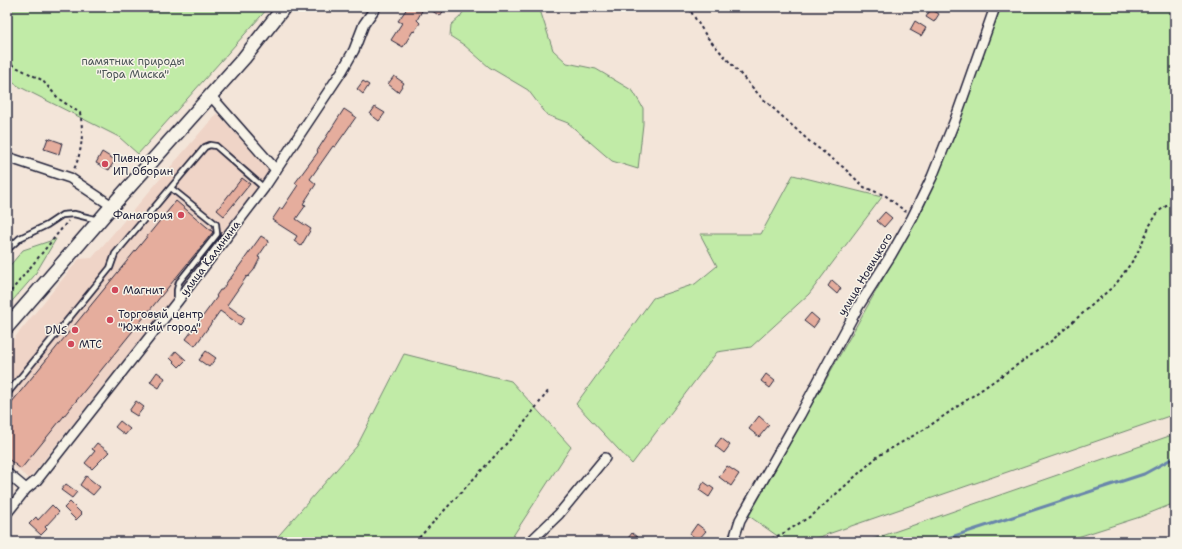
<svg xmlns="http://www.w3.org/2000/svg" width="1182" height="549" font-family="'Shantell Sans',sans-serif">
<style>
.built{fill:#efd4c7}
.green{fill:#c1eba7;stroke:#728671}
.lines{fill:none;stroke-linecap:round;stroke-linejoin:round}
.stream{stroke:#6986ab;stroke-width:3}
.building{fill:#e5ad9d;stroke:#22223b}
.service-casing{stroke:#22223b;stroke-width:8}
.minor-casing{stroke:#22223b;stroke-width:12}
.secondary-casing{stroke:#22223b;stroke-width:16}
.path{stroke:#22223b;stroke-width:2;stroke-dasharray:3 3;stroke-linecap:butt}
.service{stroke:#f7f3e8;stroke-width:4.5}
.minor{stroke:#f7f3e8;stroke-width:9}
.secondary{stroke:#f7f3e8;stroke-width:13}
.poi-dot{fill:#d1495b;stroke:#f7f3e8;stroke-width:1.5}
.labels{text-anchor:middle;stroke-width:3;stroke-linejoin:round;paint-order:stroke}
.park-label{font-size:11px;fill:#4a5456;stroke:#f7f3e8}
.poi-label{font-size:11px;fill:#22223b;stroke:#f7f3e8;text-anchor:start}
.street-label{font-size:11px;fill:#22223b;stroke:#f7f3e8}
</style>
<rect width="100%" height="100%" fill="#f3e5d9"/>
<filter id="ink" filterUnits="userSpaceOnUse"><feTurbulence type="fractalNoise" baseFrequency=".025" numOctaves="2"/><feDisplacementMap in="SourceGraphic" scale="8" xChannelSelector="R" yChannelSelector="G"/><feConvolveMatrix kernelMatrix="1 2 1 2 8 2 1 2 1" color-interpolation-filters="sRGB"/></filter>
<g filter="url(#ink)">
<path class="built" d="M217,113l55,61 -243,305 -22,-18v-114l72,-88 13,-1z"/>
<path class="green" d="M7,7h262l-131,147 -19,-17 -99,-50 -13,-8z
M466,7h73l14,43 14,13 29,6 37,22 10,17v16l-5,45 -26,-8 -44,-38 -21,-8 -19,-25 -39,-23 -25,-22 -14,-9 1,-11 9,-8z
M1001,7h174v407l-370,128h-19l-37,-26 175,-310 31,-72 24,-70z
M793,175l89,22 -73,97 -58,53 -34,5 -85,112 -56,-60 77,-106 42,-14 22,-18 -17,-32h61z
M56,239l-22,37 -27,31v-38l16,-19z
M404,354l107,27 60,66 -58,89 -5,6h-235l84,-96z
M1175,434v69l-35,14 -78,25h-197z"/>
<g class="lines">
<path class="stream" d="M936,542l208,-68 31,-17"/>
</g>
<path class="building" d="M408,7h16l-7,13 3,3 -6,9 -1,-1 -10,16 -12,-7 11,-17 -4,-2z
M426,7h20l-6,9z
M931,9l8,5 -5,8 -8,-5z
M915,21l11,7 -5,8 -11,-6z
M394,76l10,7 -6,9 -10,-8z
M363,81l6,4 -6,9 -6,-5z
M375,107l10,6 -6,8 -9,-7z
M344,109l12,8 -21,30 -2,-1 -23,33 6,5 -13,20 3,1 -10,14 15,10 -10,17 -7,-5 3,-5 -25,-16 8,-12 2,1 16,-24 -3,-2 23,-31 -1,-1z
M48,138l14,5 -3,11 -15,-5z
M102,152l13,8 -6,10 -13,-7z
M242,178l8,6 -26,32 -7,-6z
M176,201l37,31 -192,237 -14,-11v-50z
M885,212l7,6 -8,9 -7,-6z
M261,236l8,5 -11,16 2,1 -6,12 -6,7 -1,-1 -20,29 18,13 -5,7 -20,-14 -25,35 -9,-7 31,-42 -1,-1 4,-6h2l7,-11h1z
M832,280l9,8 -4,6 -9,-8z
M811,313l8,7 -6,8 -9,-7z
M176,351l10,9 -7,7 -9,-9z
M206,351l10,7 -7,9 -10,-7z
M157,372l8,6 -6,10 -9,-6z
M766,374l9,7 -5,7 -9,-7z
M136,401l8,6 -7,9 -8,-5z
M759,416l10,9 -10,12 -10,-8z
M120,421l10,8 -5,6 -10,-8z
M721,438l9,7 -6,8 -9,-7z
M97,443l12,9 -17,17 -7,-6 10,-12 -3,-2z
M727,466l12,8 -8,12 -12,-9z
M86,476l14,11 -7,8 -13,-10z
M704,482l10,7 -5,8 -10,-7z
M66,484l11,8 -5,6 -11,-8z
M70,502l12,12 -6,6 -12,-12z
M52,505l7,7 -14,15 2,2 -6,6 -12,-11 7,-7 2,3z
M697,524l9,7 -8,9 -8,-6z
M632,533l11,9h-18z"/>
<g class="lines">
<g class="service-casing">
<path id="service" d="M171,188l45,36 1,10 -38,48 -2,8v10
M7,250l13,-12 27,-13 15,-10 12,-1 24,6
M7,394l103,-126 5,-14 90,-107 5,-2 6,1 48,42"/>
</g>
<g class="minor-casing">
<path id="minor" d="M210,95l66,75
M7,157l63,21 42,28
M7,473l19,16
M7,513l19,-24 11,-9 140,-178 87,-114 78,-117 12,-21 10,-26 12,-17
M530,542l29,-28 46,-56
M733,542l7,-22 60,-105 58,-108 33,-52 21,-37 20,-41 23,-57 40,-113"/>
</g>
<g class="secondary-casing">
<path id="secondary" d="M7,327l105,-121 132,-148 40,-51"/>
</g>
<path class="path" d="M688,7l19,30 54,60 48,44 34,26 21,20 22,9 20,16
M7,61l7,5 28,14 17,19 21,14c4,19 2,41 -7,58
M7,296l61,-75
M415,542l103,-111 31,-41
M760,542l6,-1 18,-8 30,-19 64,-58 47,-27 125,-87 66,-58 20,-28 14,-31 9,-14 16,-11"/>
<use href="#service" class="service"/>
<use href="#minor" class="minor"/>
<use href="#secondary" class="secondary"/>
</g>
</g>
<g class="poi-dot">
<circle cx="105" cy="164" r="4"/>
<circle cx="181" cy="215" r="4"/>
<circle cx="115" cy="290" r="4"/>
<circle cx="110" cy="320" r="4"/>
<circle cx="75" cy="330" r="4"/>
<circle cx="71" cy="344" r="4"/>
</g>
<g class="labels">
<g class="park-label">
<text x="133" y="65">памятник природы<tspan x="133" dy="13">"Гора Миска"</tspan></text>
</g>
<g class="poi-label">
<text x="113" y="162">Пивнарь<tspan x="113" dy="13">ИП Оборин</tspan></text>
<text x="173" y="219" text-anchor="end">Фанагория</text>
<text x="123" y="294">Магнит</text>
<text x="118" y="318">Торговый центр<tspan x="118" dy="13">"Южный город"</tspan></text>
<text x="67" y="334" text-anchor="end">DNS</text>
<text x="79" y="348">МТС</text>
</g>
<g class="street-label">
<text transform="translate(210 258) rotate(-53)" y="4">улица Калинина</text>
<text transform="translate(865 274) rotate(-59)" y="4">улица Новицкого</text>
</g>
</g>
<rect width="1182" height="549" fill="none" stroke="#f7f3e8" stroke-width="24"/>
<rect x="12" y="12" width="1158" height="525" fill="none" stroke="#22223b" stroke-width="1.5" filter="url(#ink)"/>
</svg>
